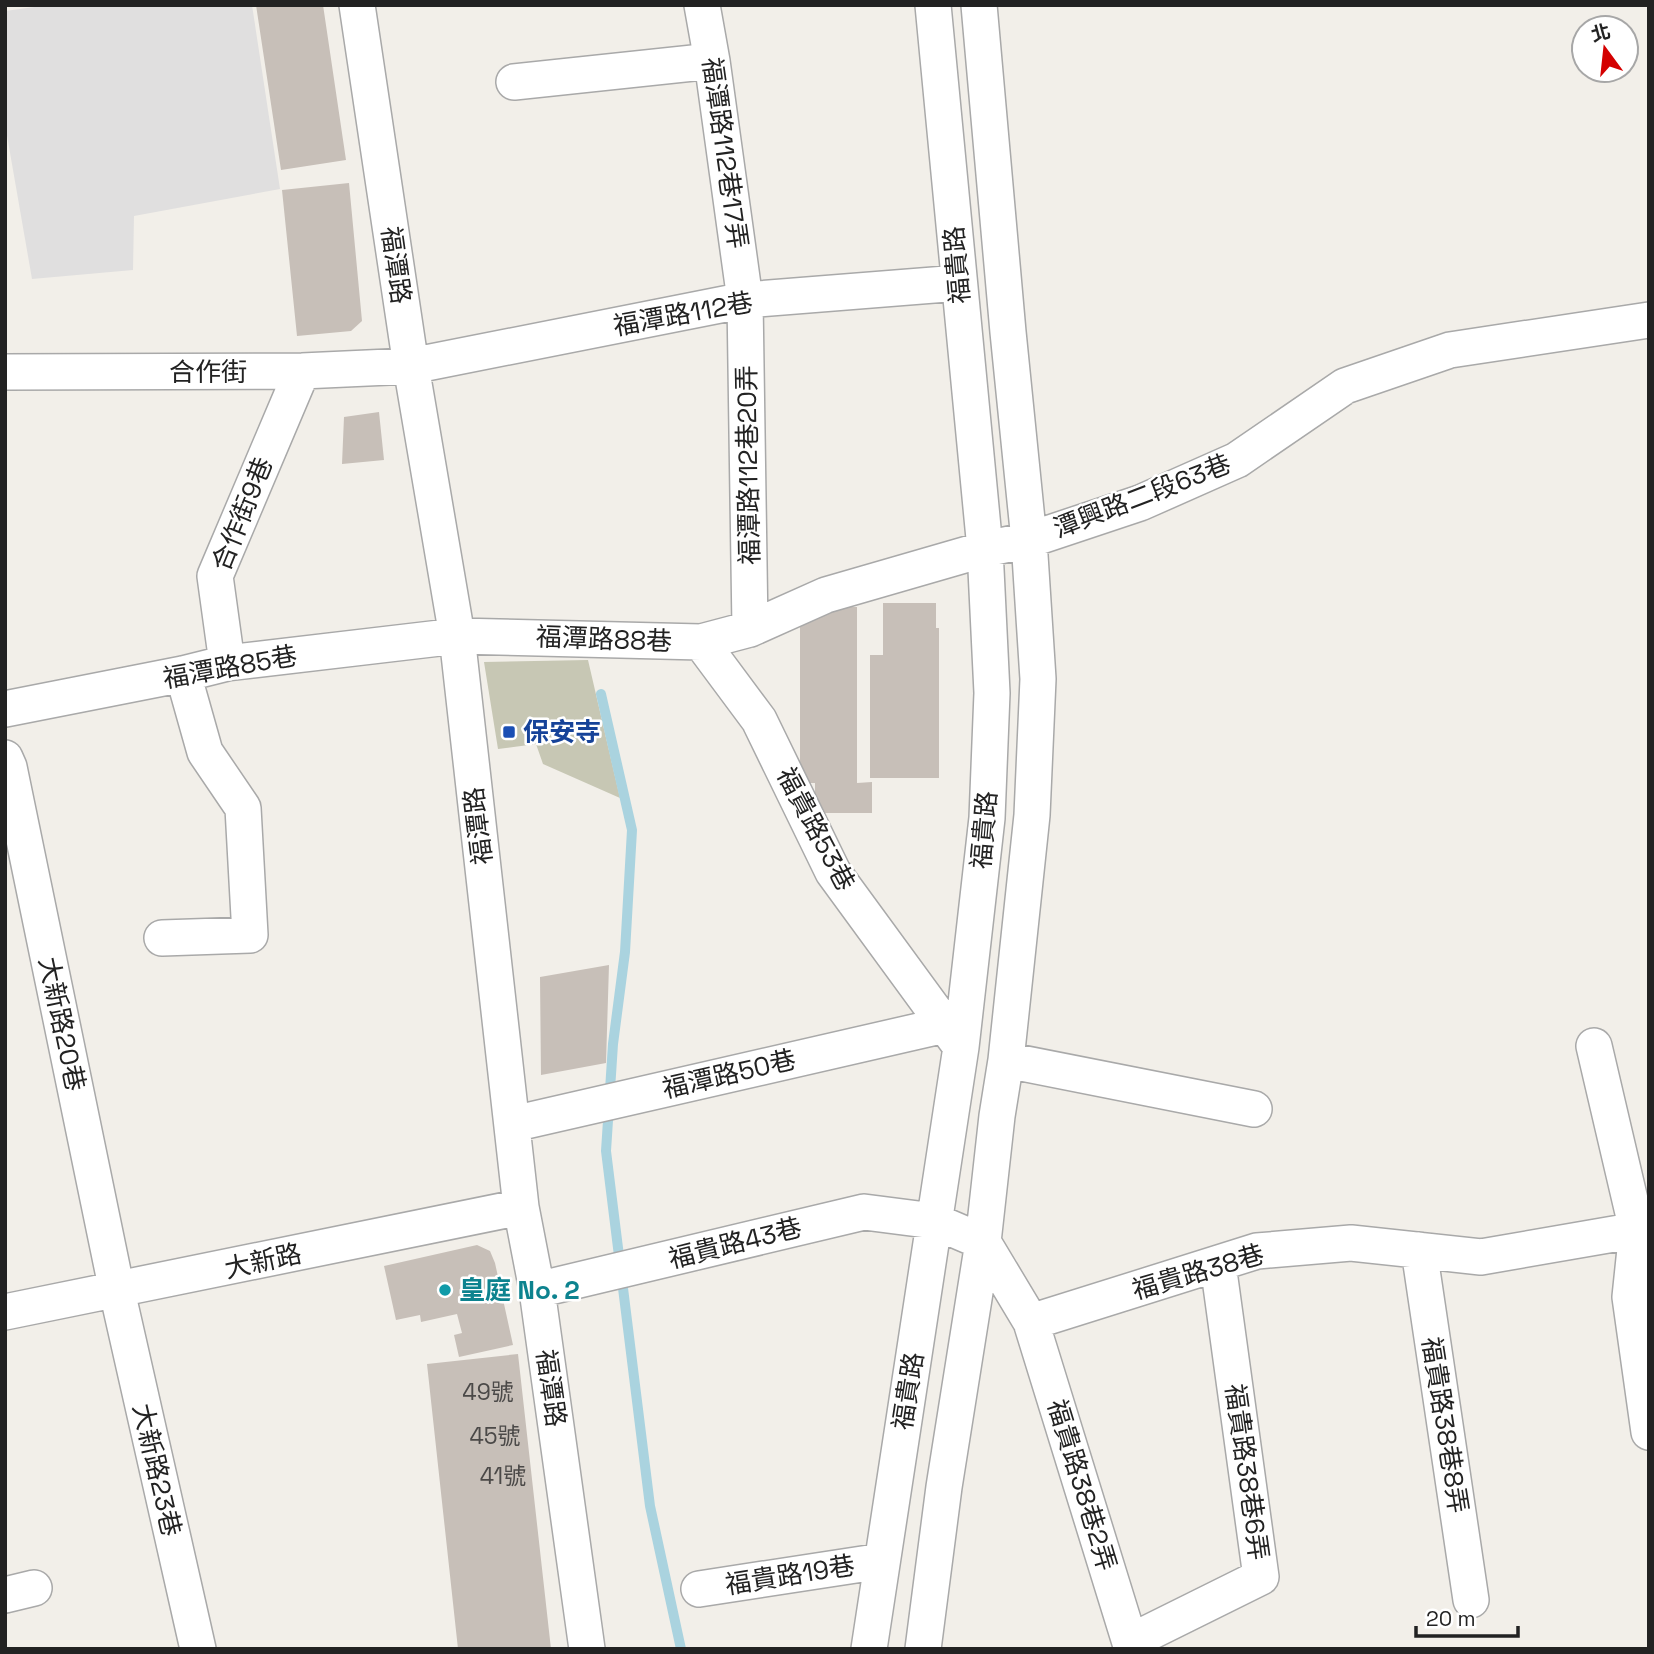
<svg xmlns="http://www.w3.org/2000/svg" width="1654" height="1654" font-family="'Space Grotesk','Noto Sans TC',sans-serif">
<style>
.residential{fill:#e0dfdf}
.construction{fill:#c7c7b4}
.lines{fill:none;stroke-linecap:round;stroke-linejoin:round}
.stream{stroke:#aad3df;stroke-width:10}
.building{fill:#c7bfb8}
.minor-casing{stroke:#a9a9a9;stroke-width:38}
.minor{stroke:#fff;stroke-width:35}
.transit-dot{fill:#1a4fb4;stroke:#fff;stroke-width:2.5}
.culture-dot{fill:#0f9aa8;stroke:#fff;stroke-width:2.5}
.labels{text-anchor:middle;stroke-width:5;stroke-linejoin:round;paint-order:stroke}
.number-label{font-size:23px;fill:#4b4948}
.street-label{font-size:26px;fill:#222;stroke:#fff}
.transit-label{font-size:26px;font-weight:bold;fill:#164399;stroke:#fff;text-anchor:start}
.culture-label{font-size:26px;font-weight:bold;fill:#0d838f;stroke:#fff;text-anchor:start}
</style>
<rect width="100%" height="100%" fill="#f2efe9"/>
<path class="residential" d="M49,5h203l28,184 -146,27 -1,54 -101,9 -27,-155v-113z"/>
<path class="construction" d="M588,660l32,138 -77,-34 -7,-20 -38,5 -14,-87z"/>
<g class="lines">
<path class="stream" d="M601,694l31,136 -7,122 -12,92 -7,107 44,355 31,143"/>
</g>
<path class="building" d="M256,5h67l23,155 -65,10z
M349,183l13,138 -11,10 -54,5 -15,-146z
M379,412l5,48 -42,4 2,-47z
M883,603h53v25h3v150h-69v-123h13z
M800,607h57v176l15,-1v31h-57v-30h-15z
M609,965l-3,98 -65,12 -1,-98z
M477,1245l13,6 5,12 18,82 -54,12 -5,-22 8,-2 -5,-19 -36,8 -1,-7 -24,5 -12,-54z
M518,1354l33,295h-93l-31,-285z"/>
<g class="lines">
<g class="minor-casing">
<path id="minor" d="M357,5l54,361 46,270 64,571 16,83 50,359
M702,5l10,56 33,239 5,329
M514,82l198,-21
M5,372l297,-1 109,-5 334,-66 214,-17
M701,642l58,78 74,152 128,175
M227,663l-12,-87 87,-205
M5,709l178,-35 44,-11 230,-27 244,6 49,-13 76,-34 159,-46 44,-9 111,-37 97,-43 108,-74 105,-36 199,-30
M5,758l4,9 108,524 81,358
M162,938l88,-3 -7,-127 -38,-56 -22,-78
M1594,1046l43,184 -7,67 19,135
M1006,1060l248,49
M513,1124l432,-99
M1419,1250l52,350
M537,1290l327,-78 70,9 49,21 48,80 226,-71 94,-8 130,14 156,-27
M5,1312l516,-105
M1031,1322l101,327
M699,1589l183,-28
M5,1595l29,-7
M1130,1642l131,-65 -43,-313
M869,1649l92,-602 26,-229 5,-125 -7,-144 -52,-544
M923,1649l21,-162 39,-245 14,-126 9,-56 26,-245 6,-136 -9,-139 -21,-208 -29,-327"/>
</g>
<use href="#minor" class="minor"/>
</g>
<rect class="transit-dot" x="502" y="725" width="14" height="14" rx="3.5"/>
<circle class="culture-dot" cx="445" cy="1290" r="7"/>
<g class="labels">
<g class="number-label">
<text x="488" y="1400">49號</text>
<text x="495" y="1444">45號</text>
<text x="503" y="1484">41號</text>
</g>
<g class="street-label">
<text transform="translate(725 153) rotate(82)" y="9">福潭路112巷17弄</text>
<text transform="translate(396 265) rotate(82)" y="9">福潭路</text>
<text transform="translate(957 265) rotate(-95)" y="9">福貴路</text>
<text transform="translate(683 314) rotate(-10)" y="9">福潭路112巷</text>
<text x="208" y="381">合作街</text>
<text transform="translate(748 465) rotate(-91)" y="9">福潭路112巷20弄</text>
<text transform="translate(1142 496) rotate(-21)" y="9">潭興路二段63巷</text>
<text transform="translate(242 514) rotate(-68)" y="9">合作街9巷</text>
<text transform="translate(604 639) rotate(2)" y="9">福潭路88巷</text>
<text transform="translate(230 667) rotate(-10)" y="9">福潭路85巷</text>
<text transform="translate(478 826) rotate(-97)" y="9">福潭路</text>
<text transform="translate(816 829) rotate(62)" y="9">福貴路53巷</text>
<text transform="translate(984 830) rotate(-85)" y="9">福貴路</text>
<text transform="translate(62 1024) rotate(78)" y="9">大新路20巷</text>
<text transform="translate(729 1074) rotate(-13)" y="9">福潭路50巷</text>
<text transform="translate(735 1243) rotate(-14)" y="9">福貴路43巷</text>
<text transform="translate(263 1261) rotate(-12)" y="9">大新路</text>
<text transform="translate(1198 1272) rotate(-16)" y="9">福貴路38巷</text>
<text transform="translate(551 1388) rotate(82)" y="9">福潭路</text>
<text transform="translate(908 1391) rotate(-81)" y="9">福貴路</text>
<text transform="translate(1445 1425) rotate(81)" y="9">福貴路38巷8弄</text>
<text transform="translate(157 1470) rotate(77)" y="9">大新路23巷</text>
<text transform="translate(1247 1472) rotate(82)" y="9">福貴路38巷6弄</text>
<text transform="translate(1082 1485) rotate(73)" y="9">福貴路38巷2弄</text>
<text transform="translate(790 1575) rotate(-9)" y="9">福貴路19巷</text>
</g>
<g class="transit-label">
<text x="523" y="741">保安寺</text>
</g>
<g class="culture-label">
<text x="459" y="1299">皇庭 No. 2</text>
</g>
</g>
<rect width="1654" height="1654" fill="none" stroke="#222222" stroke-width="14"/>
<g transform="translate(1605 49) rotate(345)"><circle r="33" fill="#ffffff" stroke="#a7a7a7" stroke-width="2"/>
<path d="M0-5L12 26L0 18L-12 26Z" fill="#d40000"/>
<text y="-10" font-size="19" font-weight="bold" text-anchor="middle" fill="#222222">北</text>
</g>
<path d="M1416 1626v10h102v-10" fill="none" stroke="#222222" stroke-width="3.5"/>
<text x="1426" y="1626" font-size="21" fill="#222222" stroke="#ffffff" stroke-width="5" paint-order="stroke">20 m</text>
</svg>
